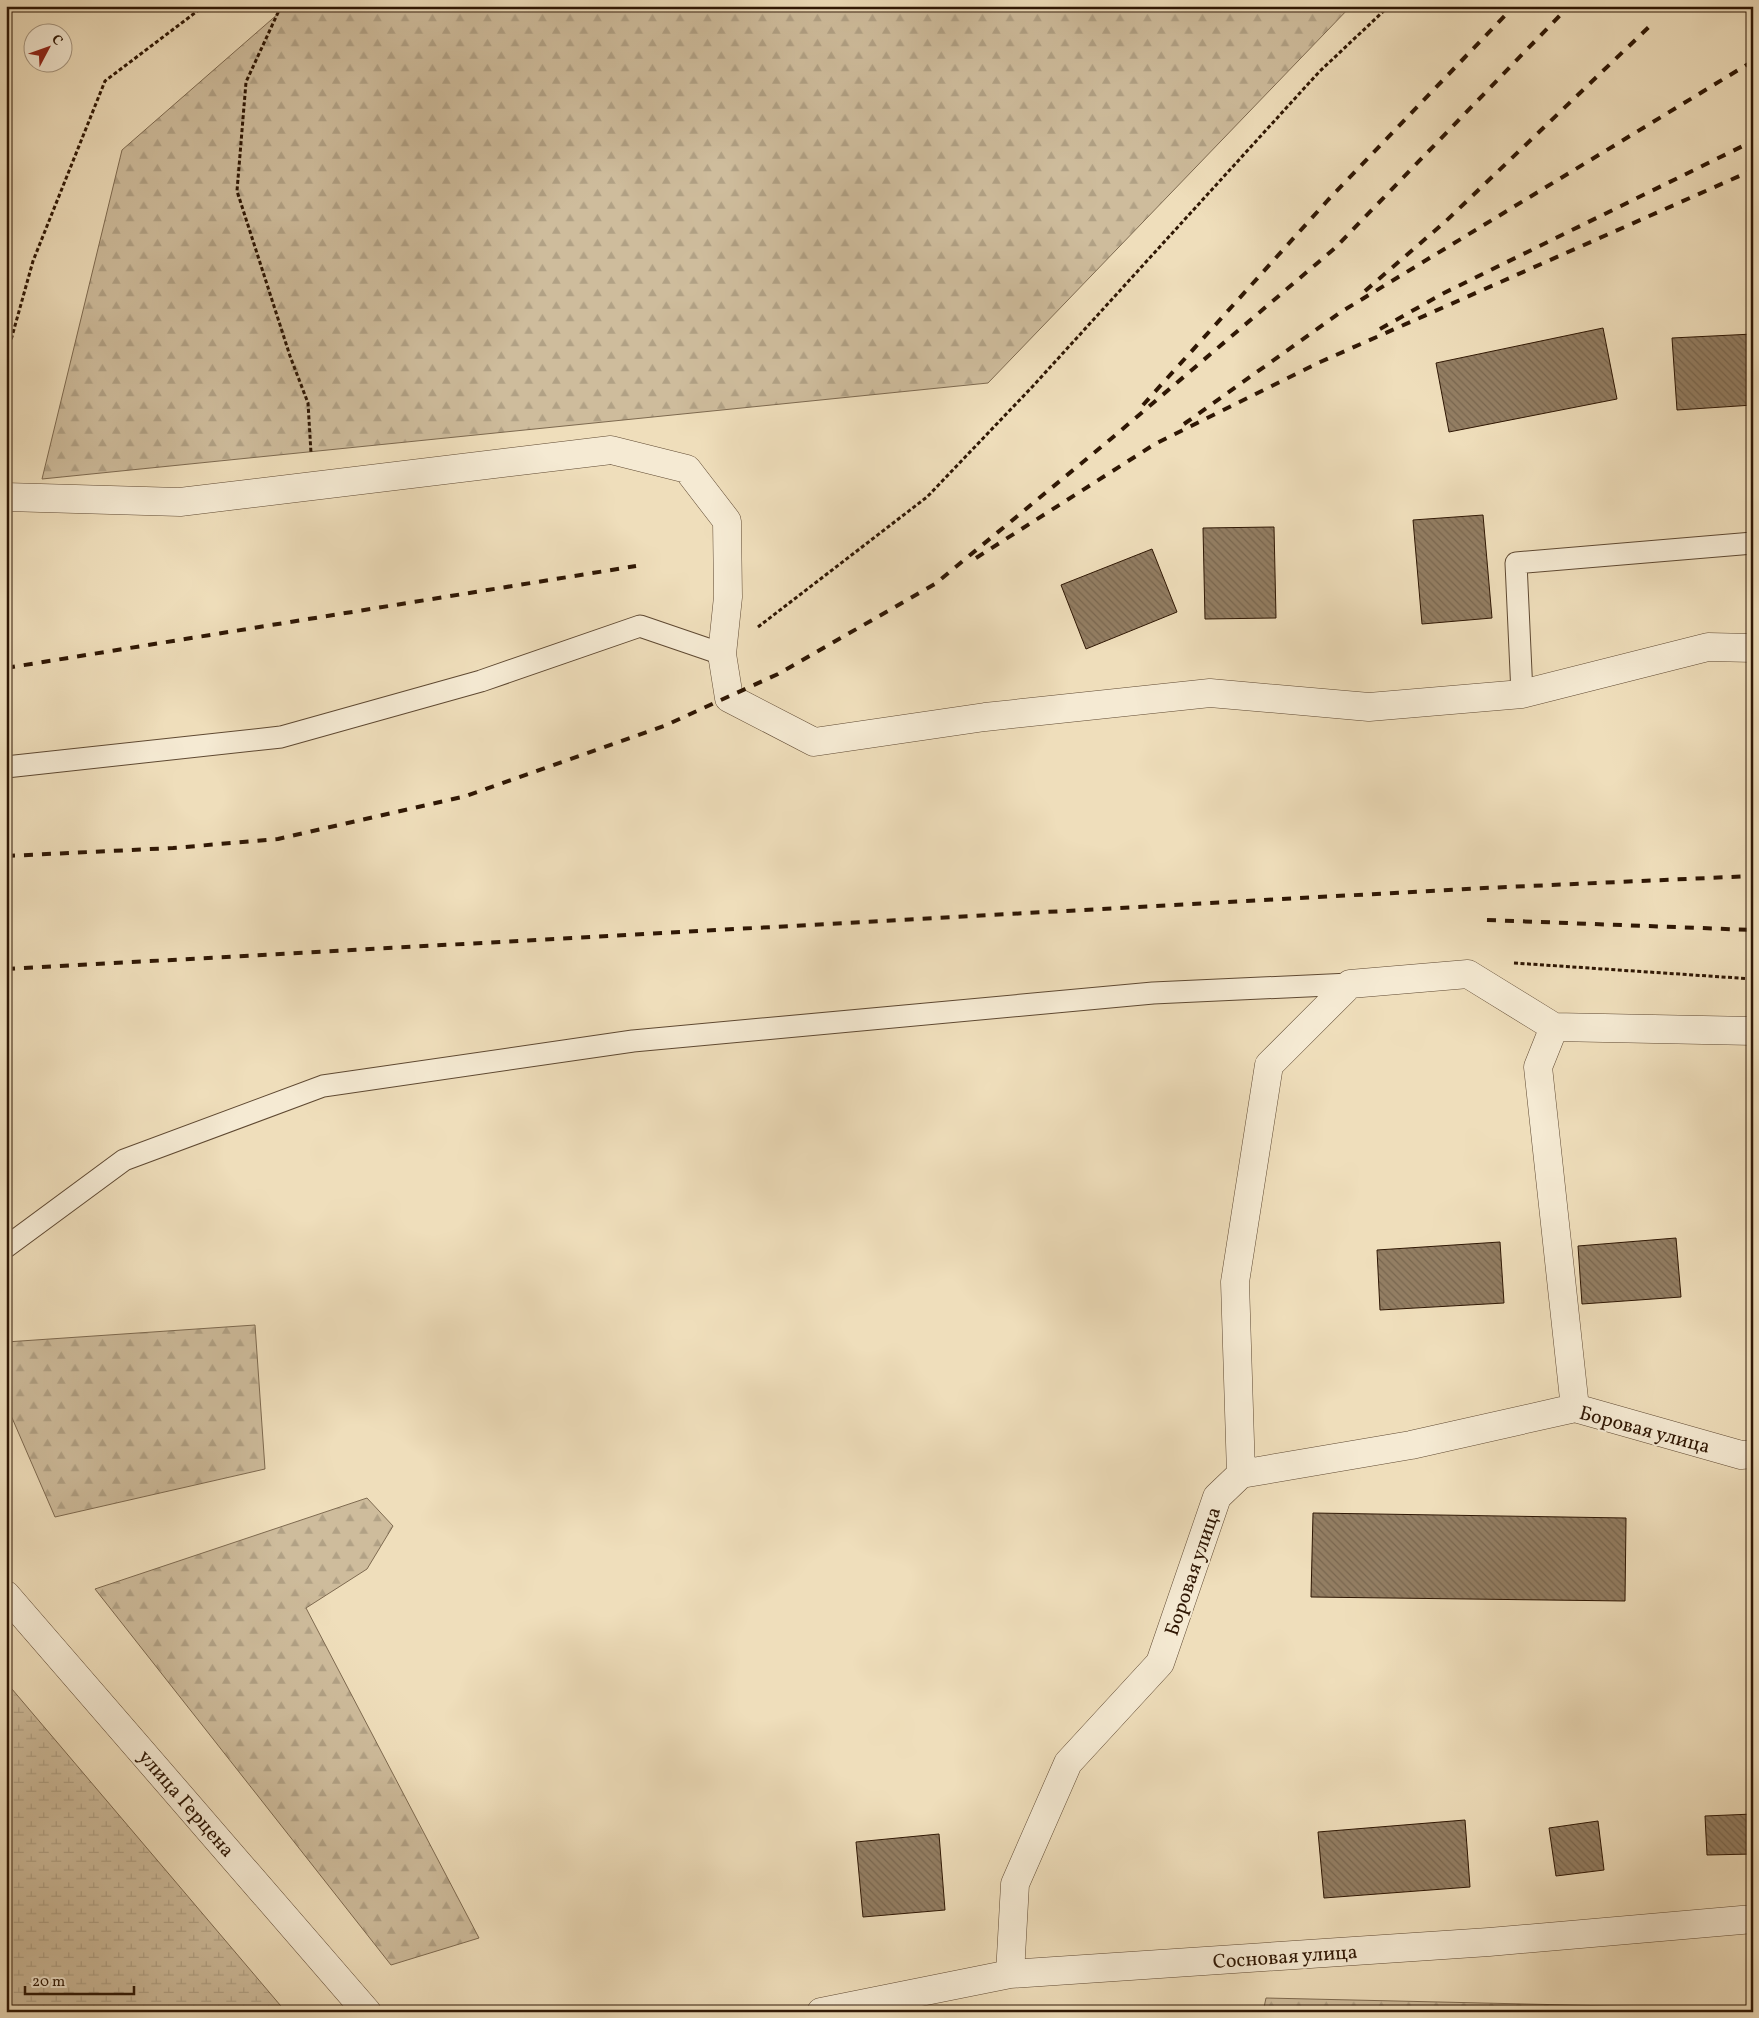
<svg xmlns="http://www.w3.org/2000/svg" width="1759" height="2018" font-family="Vollkorn,serif">
<style>
.forest{fill:url(#forest-firs);stroke:#7e6a50}
.wetland{fill:url(#wetland-marsh);stroke:#7e6a50}
.building{fill:url(#building-back-hatch);stroke:#2f1704}
.lines{fill:none;stroke-linecap:round;stroke-linejoin:round}
.lane-casing{stroke:#5f4932;stroke-width:23}
.street-casing{stroke:#5f4932;stroke-width:29}
.path{stroke:#2f1704;stroke-width:3;stroke-dasharray:4 2.5;stroke-linecap:butt}
.lane{stroke:#f5ead3;stroke-width:21}
.street{stroke:#f5ead3;stroke-width:28}
.rail{stroke:#2f1704;stroke-width:4;stroke-dasharray:9 9;stroke-linecap:butt}
.labels{text-anchor:middle;stroke-width:4;stroke-linejoin:round;paint-order:stroke}
.street-label{font-size:20px;fill:#2f1704;stroke:#f5ead3}
</style>
<defs>
<pattern id="forest-firs" width="22" height="20" patternUnits="userSpaceOnUse" patternTransform="scale(1.25)"><rect width="22" height="20" fill="#cebc9c"/><path d="M5 1l3.5 6h-7zM16 11l3.5 6h-7z" fill="#b1a185"/></pattern>
<pattern id="wetland-marsh" width="20" height="14" patternUnits="userSpaceOnUse" patternTransform="scale(1.25)"><rect width="20" height="14" fill="#cebc9c"/><path d="M1 5h8M5 5V1M11 12h8M15 12V8" fill="none" stroke="#b1a185"/></pattern>
<pattern id="building-back-hatch" width="6" height="6" patternUnits="userSpaceOnUse" patternTransform="scale(1.25)"><rect width="6" height="6" fill="#937e63"/><path d="M-1 5l2 2M0 0l6 6M5-1l2 2" fill="none" stroke="#78664f"/></pattern>
</defs>
<rect width="100%" height="100%" fill="#efdebb"/>
<filter id="stains"><feTurbulence type="fractalNoise" baseFrequency=".004" numOctaves="4"/><feColorMatrix values="0 0 0 0 .2 0 0 0 0 .09 0 0 0 0 .02 0 0 0 .5 -.17"/></filter>
<radialGradient id="worn" r=".72"><stop offset=".6" stop-color="#630" stop-opacity="0"/><stop offset="1" stop-color="#630" stop-opacity=".3"/></radialGradient>
<path class="forest" d="M287,6h1064l-363,377 -946,96 80,-329z
M255,1325l10,144 -210,48 -49,-113v-62z
M367,1498l26,28 -26,43 -61,39 173,330 -88,27 -296,-376z
M1266,1998l432,10 4,4h-439z"/>
<path class="wetland" d="M6,1682l280,330h-280z"/>
<path class="building" d="M1603,328l14,71 -168,33 -13,-69z
M1753,334v71l-76,5 -5,-72z
M1483,515l9,103 -70,6 -9,-104z
M1274,527l2,91 -71,1 -2,-91z
M1152,549l25,63 -91,37 -25,-64z
M1749,1232h4v48h-2z
M1676,1238l5,59 -99,7 -4,-58z
M1500,1242l4,61 -124,7 -3,-60z
M1313,1513l313,5 -1,83 -314,-4z
M1753,1814v40l-46,1 -2,-39z
M1465,1820l5,67 -146,11 -6,-66z
M1598,1821l6,49 -48,6 -7,-48z
M939,1834l6,76 -82,7 -7,-75z"/>
<g class="lines">
<g class="lane-casing">
<path id="lane" d="M1522,694l-6,-131 237,-20
M6,767l275,-30 200,-56 159,-55 82,28
M6,1247l118,-87 199,-74 310,-45 520,-48 197,-9"/>
</g>
<g class="street-casing">
<path id="street" d="M6,497l174,5 431,-52 76,19 40,52 1,76 -6,57 7,44 85,44 171,-25 225,-24 159,14 153,-13 186,-47 45,1
M1554,1027l-16,40 37,341
M1241,1474l-6,-192 34,-217 81,-81 118,-10 86,53 199,4
M6,1595l361,417
M1010,1974l5,-90 53,-121 92,-100 57,-166 24,-23 170,-29 164,-37 166,47 12,-1
M821,2012l189,-38 479,-32 264,-23"/>
</g>
<path class="path" d="M281,6l-35,76 -9,109 53,165 18,47 3,50
M6,358l27,-97 72,-180 99,-75
M758,627l169,-130 106,-111 286,-314 70,-66
M1514,963l239,16"/>
<use href="#lane" class="lane"/>
<use href="#street" class="street"/>
<path class="rail" d="M1365,291l81,-70 206,-197
M1380,329l64,-36 309,-152
M1143,405l185,-205 186,-194
M1184,424l157,-112 412,-251
M976,558l179,-114 163,-81 435,-193
M6,668l630,-102
M6,856l167,-8 105,-9 188,-43 198,-70 114,-52 157,-90 177,-146 223,-190 234,-242
M1487,920l266,10
M6,969l1478,-81 269,-12"/>
</g>
<g class="labels">
<g class="street-label">
<text transform="translate(1645 1429) rotate(15)" y="7">Боровая улица</text>
<text transform="translate(1192 1571) rotate(-71)" y="7">Боровая улица</text>
<text transform="translate(187 1803) rotate(49)" y="7">улица Герцена</text>
<text transform="translate(1285 1956) rotate(-4)" y="7">Сосновая улица</text>
</g>
</g>
<rect width="1759" height="2018" fill="none" stroke="#efdebb" stroke-width="25"/>
<rect x="8" y="8" width="1744" height="2003" fill="none" stroke="#2f1704" stroke-width="2.5"/>
<rect x="12" y="12" width="1734" height="1993" fill="none" stroke="#2f1704"/>
<g transform="translate(48 48) rotate(49)"><circle r="24" fill="#f5ead3" stroke="#a69680"/>
<path d="M0-4L9 19L0 12L-9 19Z" fill="#8f2418"/>
<text y="-8" font-size="14" font-weight="bold" text-anchor="middle" fill="#2f1704">С</text>
</g>
<path d="M25 1986v8h109v-8" fill="none" stroke="#2f1704" stroke-width="2.5"/>
<text x="32" y="1986" font-size="15" fill="#2f1704" stroke="#f5ead3" stroke-width="4" paint-order="stroke">20 m</text>
<rect width="100%" height="100%" filter="url(#stains)"/>
<rect width="100%" height="100%" fill="url(#worn)"/>
</svg>
